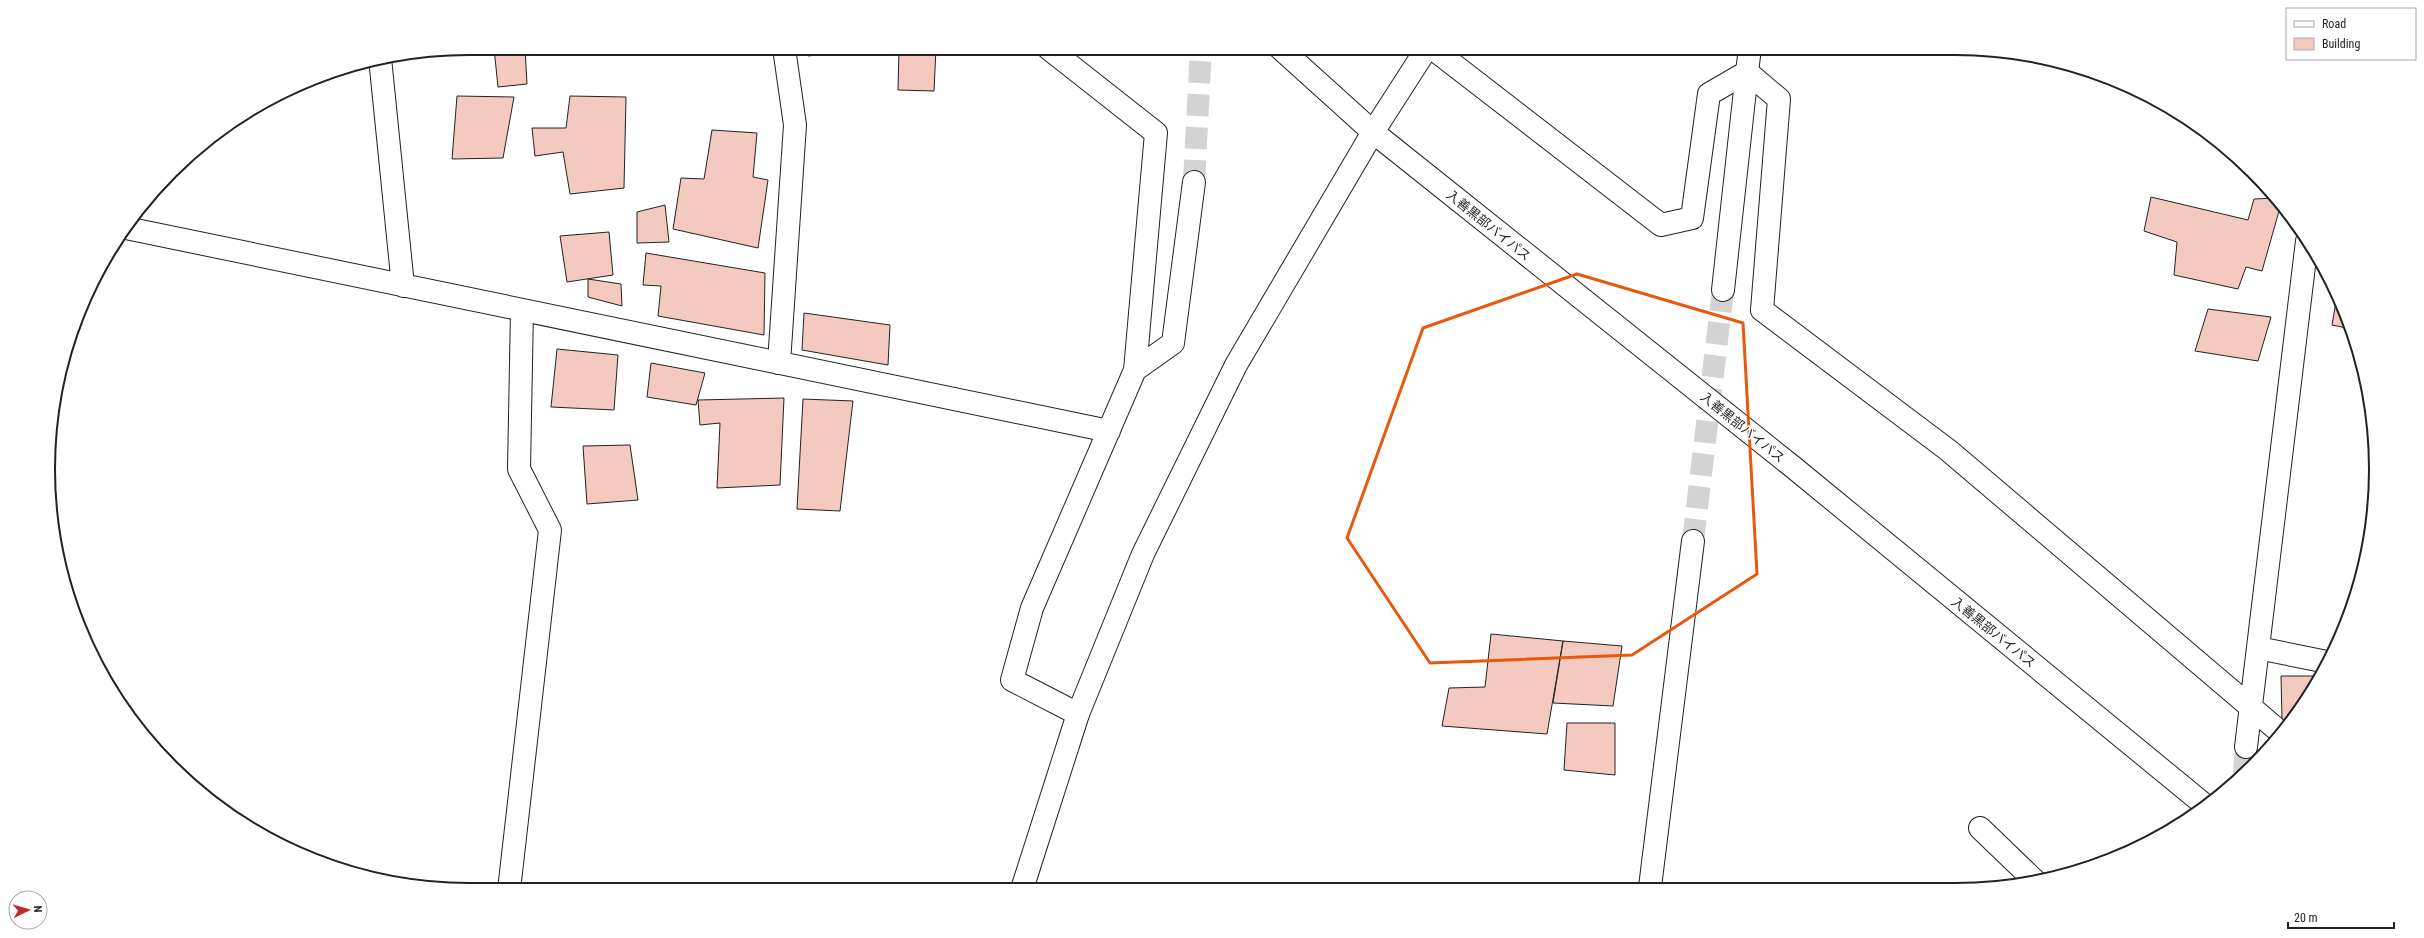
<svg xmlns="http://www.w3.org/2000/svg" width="2424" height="938" font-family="'Roboto Condensed','Noto Sans JP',sans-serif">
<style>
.building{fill:#f3c9c0;stroke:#222}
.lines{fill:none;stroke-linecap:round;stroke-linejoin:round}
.minor-tunnel{stroke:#d3d3d3;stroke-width:22;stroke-dasharray:22 11;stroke-linecap:butt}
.tertiary-tunnel{stroke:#d3d3d3;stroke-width:22;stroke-dasharray:22 11;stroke-linecap:butt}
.minor-casing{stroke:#222;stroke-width:24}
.tertiary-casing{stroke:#222;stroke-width:24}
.trunk-casing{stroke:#222;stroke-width:24}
.minor{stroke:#fff;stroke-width:22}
.tertiary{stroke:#fff;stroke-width:22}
.trunk{stroke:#fff;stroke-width:22}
.marked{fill:none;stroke:#e8590c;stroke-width:3;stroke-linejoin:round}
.labels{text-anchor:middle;stroke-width:3;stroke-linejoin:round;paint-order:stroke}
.street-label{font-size:13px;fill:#222;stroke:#fff}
.rim{fill:none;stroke:#222;stroke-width:2}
</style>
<rect width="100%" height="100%" fill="#fff"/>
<path class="building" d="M494,48h31l2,36 -29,3z
M808,48h70l-70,8z
M899,48h37l-2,43 -36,-1z
M457,96l57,1 -11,61 -51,1z
M570,96l56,1 -2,91 -54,6 -7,-42 -28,4 -3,-28h34z
M712,130l45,3 -4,44 15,3 -10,68 -85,-19 8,-51 23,1z
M2151,197l97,23 6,-21 22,-1 5,6 -19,67 -16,-4 -8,22 -64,-14 3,-33 -33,-11z
M665,205l4,37 -32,1v-31z
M609,232l4,43 -46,7 -7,-46z
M646,253l119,20 -1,62 -106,-19 3,-30 -18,-1z
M588,279l33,5 1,22 -34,-9z
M2337,296l14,33 -19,-4z
M2208,309l63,8 -13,44 -63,-10z
M804,313l86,12 -2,40 -86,-15z
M557,349l61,6 -4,55 -63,-3z
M651,363l54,10 -9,32 -49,-8z
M784,398l-4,87 -63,3 3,-65 -20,2 -2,-25z
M803,399l50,2 -13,110 -43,-2z
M630,445l8,55 -51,4 -4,-58z
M1491,634l72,7 -16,93 -105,-8 7,-38 36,-1z
M1563,641l59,5 -9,60 -60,-3z
M2281,676h38l-14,27 -16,18 -7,-1z
M1567,723h48v52l-51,-5z"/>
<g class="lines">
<path class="minor-tunnel" d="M1194,182l7,-134
M2244,773l2,-26"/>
<path class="tertiary-tunnel" d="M1693,541l30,-251"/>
<g class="minor-casing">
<path id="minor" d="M1048,48l108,85 -21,237 -103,238 -20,72 66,34
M1432,48l229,177 31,-7 17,-124 38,-22
M380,58l23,228
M1747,72l32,27 -17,211 186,140 332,282
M1747,72l3,-24
M1373,132l54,-84
M126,228l983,203
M779,363l16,-238 -11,-77
M1135,370l38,-27 21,-161
M2258,648l69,14
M2246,747l61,-506
M1980,828l54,52
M509,890l41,-360 -31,-61 3,-159"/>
</g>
<g class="tertiary-casing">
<path id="tertiary" d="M1723,290l24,-218
M1650,887l43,-346
M1022,889l56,-175 65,-160 93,-189 137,-233"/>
</g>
<g class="trunk-casing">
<path id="trunk" d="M1280,48l93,84 420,335 413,339"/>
</g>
<use href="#minor" class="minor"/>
<use href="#tertiary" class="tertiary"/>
<use href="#trunk" class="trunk"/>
</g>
<path class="marked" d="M1577,274l166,49 14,251 -125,81 -202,8 -83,-125 76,-210z"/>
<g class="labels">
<g class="street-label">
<text transform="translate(1489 225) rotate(39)" y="5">入善黒部バイパス</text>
<text transform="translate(1743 427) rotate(39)" y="5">入善黒部バイパス</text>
<text transform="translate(1994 632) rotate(39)" y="5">入善黒部バイパス</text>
</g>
</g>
<path d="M0 0H2424V938H0ZM469 55H1955A414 414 0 0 1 2369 469V469A414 414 0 0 1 1955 883H469A414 414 0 0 1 55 469V469A414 414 0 0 1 469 55Z" fill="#fff" fill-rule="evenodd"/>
<path class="rim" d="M469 55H1955A414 414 0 0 1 2369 469V469A414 414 0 0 1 1955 883H469A414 414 0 0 1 55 469V469A414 414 0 0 1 469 55Z"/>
<rect x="2286" y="8" width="130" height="52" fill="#ffffff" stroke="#a7a7a7"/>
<rect x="2294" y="21" width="20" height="6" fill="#ffffff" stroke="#a7a7a7"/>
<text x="2322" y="28" font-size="12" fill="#222222">Road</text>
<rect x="2294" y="38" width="20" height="12" fill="#f3c9c0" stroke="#a7a7a7"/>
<text x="2322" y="48" font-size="12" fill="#222222">Building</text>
<g transform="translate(28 910) rotate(85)"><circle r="19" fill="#ffffff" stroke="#a7a7a7"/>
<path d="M0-3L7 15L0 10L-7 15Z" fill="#c62828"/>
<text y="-6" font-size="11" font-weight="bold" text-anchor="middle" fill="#222222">N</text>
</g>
<path d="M2288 922v6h106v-6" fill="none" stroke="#222222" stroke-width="2"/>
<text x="2294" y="922" font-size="12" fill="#222222" stroke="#ffffff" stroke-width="3" paint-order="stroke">20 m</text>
</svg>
